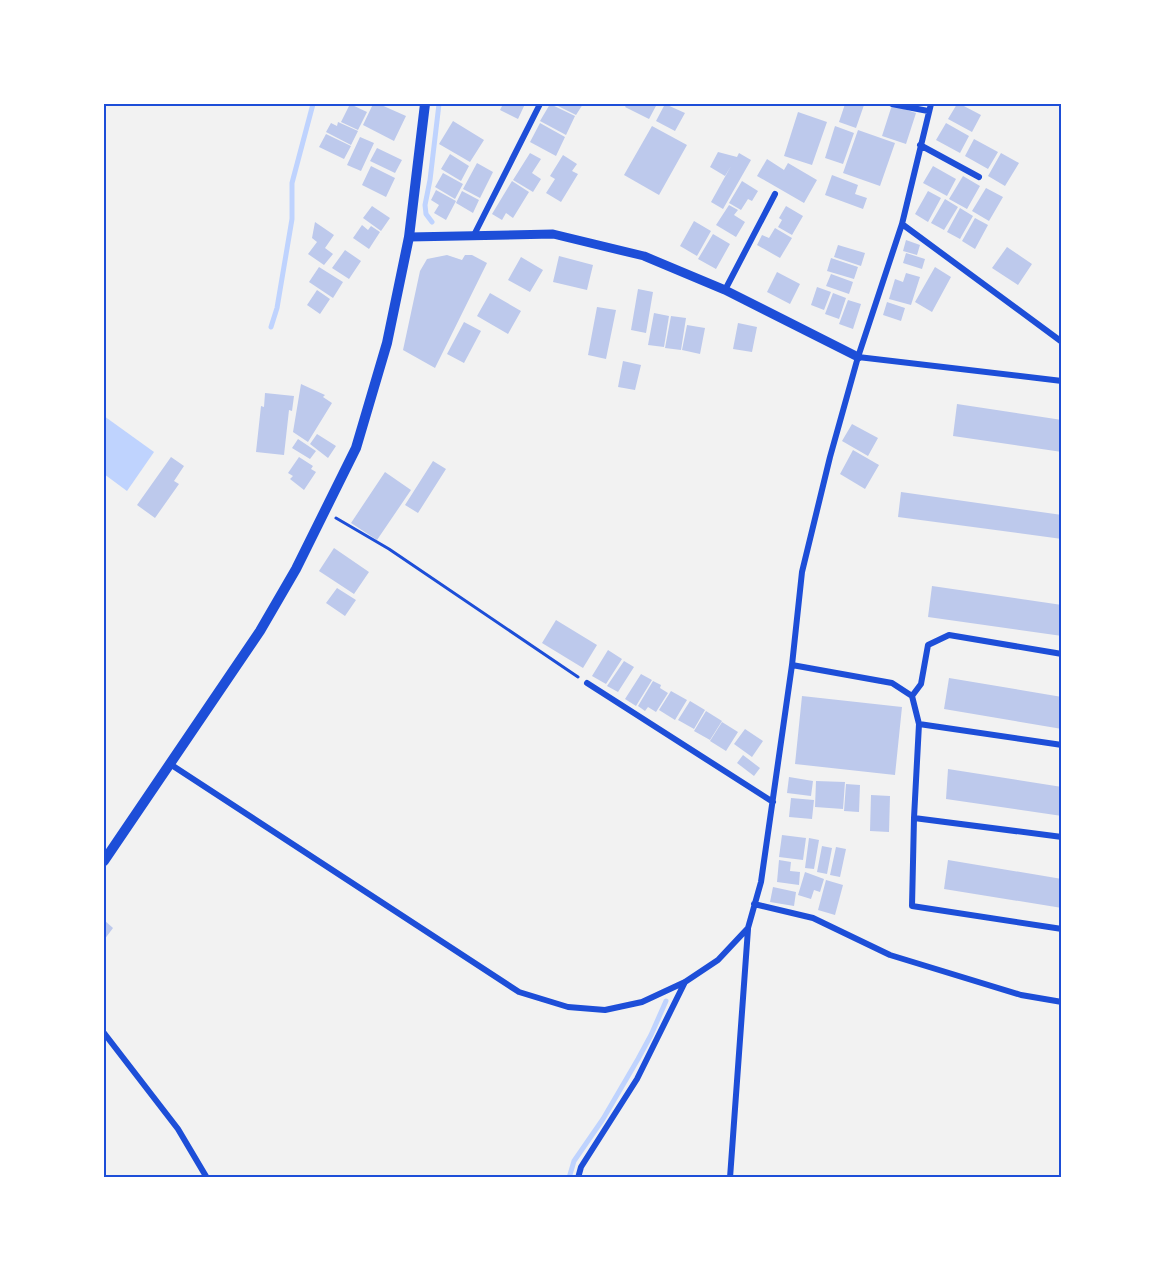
<svg xmlns="http://www.w3.org/2000/svg" width="1165" height="1281" font-family="Karla,sans-serif">
<style>
.water{fill:#bfd3fe}
.lines{fill:none;stroke-linecap:round;stroke-linejoin:round}
.stream{stroke:#bfd3fe;stroke-width:5}
.building{fill:#bdc9ec}
.path{stroke:#1d4ed8;stroke-width:3}
.minor{stroke:#1d4ed8;stroke-width:6}
.tertiary{stroke:#1d4ed8;stroke-width:9}
.secondary{stroke:#1d4ed8;stroke-width:10}
.neatline{fill:none;stroke:#1d4ed8;stroke-width:2}
</style>
<rect width="100%" height="100%" fill="#f2f2f2"/>
<path class="water" d="M104,416l50,36 -27,39 -23,-17z"/>
<g class="lines">
<path class="stream" d="M432,222l-6,-8 -1,-9 5,-25 9,-76
M271,327l6,-19 15,-89v-36l21,-79
M569,1178l5,-17 29,-42 35,-60 13,-24 15,-34"/>
</g>
<path class="building" d="M350,104l17,8 -9,18 -17,-8z
M373,104h6l27,12 -12,25 -31,-16z
M497,104h28l-7,15 -18,-9 2,-4z
M550,104l25,12 -9,19 -26,-14z
M554,104h29l-7,11z
M627,104h30l-8,15 -24,-12z
M665,104l20,9 -10,18 -19,-10z
M845,104h14l5,1 -8,23 -17,-6z
M957,104h3l21,11 -9,17 -24,-13z
M892,105l24,8 -10,31 -24,-8z
M798,112l29,10 -15,43 -28,-9z
M453,121l31,19 -14,22 -31,-18z
M338,122l20,9 -7,14 -25,-13 5,-9 6,3z
M540,123l25,14 -9,19 -26,-14z
M946,123l23,13 -9,17 -24,-13z
M652,126l35,19 -28,50 -35,-20z
M835,126l19,7 -11,31 -18,-6z
M858,130l37,13 -15,43 -37,-13z
M326,134l25,12 -7,13 -25,-12z
M360,137l14,6 -13,28 -14,-6z
M974,139l24,13 -10,17 -23,-13z
M377,148l25,12 -7,13 -25,-12z
M718,152l19,5 2,-4 12,7 -28,49 -12,-7 20,-36 -6,10 -15,-9z
M530,153l11,6 -9,14 9,6 -8,13 -20,-12z
M1001,153l18,10 -14,23 -17,-10z
M450,154l19,12 -8,15 -20,-12z
M563,155l14,9 -5,7 6,3 -17,28 -15,-9 9,-14 -5,-3z
M767,159l17,11 4,-7 29,17 -13,23 -47,-27z
M477,163l16,9 -13,26 -17,-9z
M371,166l24,12 -9,19 -24,-12z
M933,166l23,13 -9,17 -24,-13z
M443,173l20,11 -8,15 -20,-12z
M832,175l26,10 -3,9 12,4 -4,11 -38,-14z
M963,176l17,10 -13,23 -18,-10z
M512,181l17,11 -16,26 -7,-5 -4,7 -10,-6z
M742,181l16,10 -6,10 -4,-2 -7,11 -12,-7z
M986,188l17,9 -14,24 -17,-10z
M436,190l20,11 -10,19 -12,-7 5,-8 -8,-5z
M462,191l17,9 -6,13 -17,-10z
M928,191l13,7 -13,24 -13,-8z
M945,199l13,8 -14,23 -13,-7z
M729,205l9,5 -4,5 11,7 -9,15 -20,-12z
M372,206l18,12 -9,13 -18,-13z
M786,206l17,10 -11,19 -14,-8 4,-7 -3,-2z
M960,208l13,8 -13,23 -13,-7z
M975,218l13,7 -13,24 -13,-8z
M694,221l17,10 -14,25 -17,-10z
M315,222l19,13 -9,13 8,6 -9,11 -16,-11 9,-12 -5,-4z
M362,225l6,5 3,-4 9,6 -11,17 -16,-11z
M775,228l17,10 -12,20 -23,-13 5,-10 7,3z
M713,234l17,10 -14,25 -18,-10z
M906,240l14,5 -3,10 -14,-4z
M838,245l27,8 -4,13 -27,-9z
M1007,247l25,17 -14,21 -26,-17z
M345,250l16,11 -12,18 -17,-11z
M906,253l19,6 -3,10 -19,-6z
M447,255l15,5 3,-5h7l15,8 -52,105 -32,-18 17,-79 7,-12z
M559,256l34,9 -6,25 -34,-8z
M521,257l22,13 -13,22 -22,-12z
M831,258l27,9 -4,12 -27,-8z
M319,267l24,15 -10,16 -24,-16z
M935,267l16,10 -19,35 -17,-10z
M777,272l23,12 -10,20 -23,-12z
M906,273l14,4 -9,28 -22,-6 6,-20 8,3z
M831,274l22,8 -4,12 -23,-8z
M817,287l14,5 -7,18 -13,-5z
M638,289l15,3 -7,41 -15,-3z
M317,290l13,9 -10,15 -13,-9z
M490,293l31,18 -13,23 -31,-18z
M833,293l13,5 -7,21 -14,-5z
M848,300l13,4 -8,25 -14,-5z
M887,302l18,6 -4,13 -18,-6z
M597,307l19,3 -10,49 -18,-4z
M654,313l15,3 -5,31 -16,-2z
M671,316l15,2 -5,32 -16,-2z
M464,322l17,9 -17,32 -17,-9z
M738,323l19,4 -5,25 -19,-3z
M687,325l18,3 -5,26 -18,-4z
M623,361l18,4 -6,25 -17,-3z
M301,384l24,11 -2,2 9,6 -24,39 -15,-10z
M265,393l29,3 -2,15 -3,-1 -5,45 -28,-3 5,-46 3,1z
M957,404l105,16v32l-109,-16z
M852,424l26,14 -10,18 -26,-15z
M317,434l19,12 -8,12 -18,-14z
M298,439l18,12 -6,8 -18,-11z
M853,450l26,15 -14,24 -25,-15z
M171,457l13,9 -10,15 5,3 -24,34 -18,-13z
M299,457l14,9 -2,3 5,3 -12,18 -14,-11 3,-3 -5,-3z
M433,461l13,8 -28,44 -13,-8z
M385,472l26,18 -34,50 -26,-17z
M901,492l161,23v24l-164,-22z
M334,548l35,24 -15,22 -35,-23z
M932,586l130,19v31l-134,-19z
M337,588l19,12 -11,16 -19,-13z
M556,620l41,25 -14,23 -41,-25z
M608,650l14,9 -16,25 -14,-8z
M624,661l10,6 -16,25 -11,-6z
M641,674l11,6 -16,26 -11,-7z
M949,678l113,19v32l-118,-20z
M653,681l8,4 -1,3 8,5 -12,19 -8,-5 -3,4 -7,-5z
M671,691l16,9 -12,20 -16,-10z
M802,696l100,11 -7,68 -100,-11z
M690,701l15,9 -11,19 -16,-9z
M706,711l16,10 -12,19 -16,-9z
M722,722l16,10 -12,19 -16,-10z
M745,729l18,12 -11,16 -18,-13z
M743,755l17,13 -6,8 -17,-13z
M948,769l114,18v29l-116,-17z
M789,777l24,4 -2,15 -24,-3z
M816,781l29,1 -2,27 -28,-2z
M846,784l14,1 -1,27 -15,-1z
M871,795l19,1 -1,36 -19,-1z
M791,798l23,2 -2,19 -23,-2z
M782,835l24,3 -3,22 -24,-3z
M809,838l10,2 -5,29 -9,-1z
M822,846l10,2 -5,26 -10,-2z
M836,847l10,2 -6,28 -10,-2z
M779,860l12,2 -1,9 10,1 -1,13 -22,-3z
M948,860l114,19v29l-118,-19z
M805,872l19,7 -4,13 -6,-2 -3,9 -13,-4z
M826,880l17,5 -8,30 -17,-5z
M773,887l23,5 -2,14 -24,-4z
M104,920l9,8 -9,12z"/>
<g class="lines">
<path class="path" d="M336,518l53,31 189,128"/>
<path class="minor" d="M892,104l36,7
M920,145l59,32
M902,224l160,118
M474,235l66,-131
M725,290l50,-96
M858,357l204,24
M792,665l100,18 20,13 7,28 -5,94 -2,88 150,23
M587,683l186,119
M912,696l9,-12 7,-39 21,-10 113,19
M919,724l143,21
M170,764l349,228 49,15 37,3 37,-8 43,-20 33,-22 30,-32 13,-46 31,-217 10,-93 28,-115 28,-100 44,-133 29,-120
M914,818l148,19
M754,904l59,14 77,37 131,40 41,7
M104,1033l74,96 29,49
M578,1178l3,-11 56,-88 48,-97
M730,1178l18,-249"/>
<path class="tertiary" d="M409,237l144,-3 91,22 81,34 133,67"/>
<path class="secondary" d="M104,861l156,-230 36,-62 60,-121 31,-105 22,-106 16,-133"/>
</g>
<rect width="1165" height="1281" fill="none" stroke="#ffffff" stroke-width="210"/>
<rect x="105" y="105" width="955" height="1071" class="neatline"/>
</svg>
